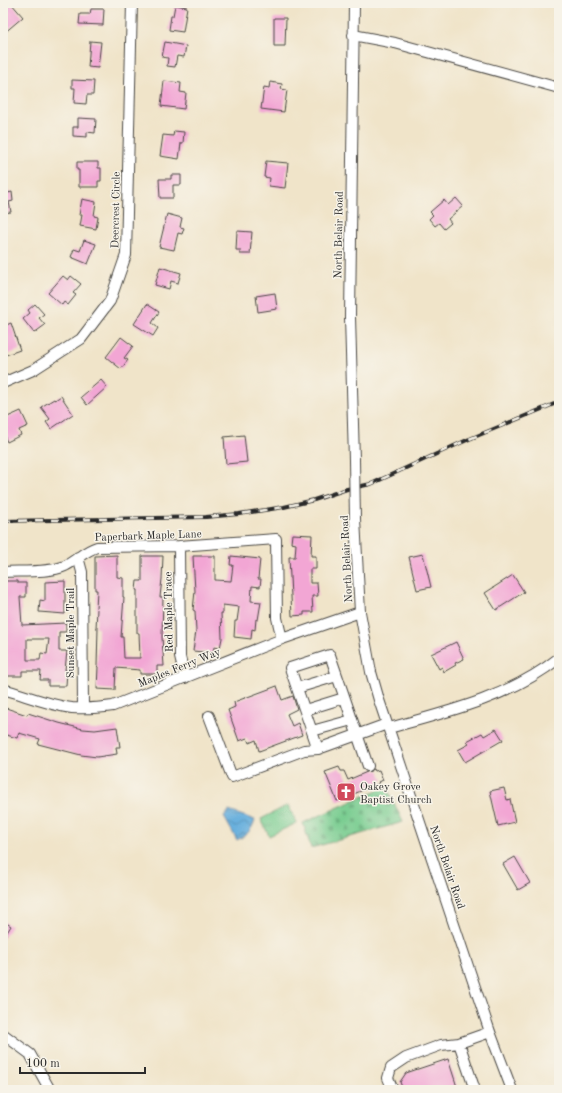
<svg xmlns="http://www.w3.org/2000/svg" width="562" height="1093" font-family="'Old Standard TT',serif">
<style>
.cemetery{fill:url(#cemetery-stones);stroke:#517c5d}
.park{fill:url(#park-tufts);stroke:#517c5d}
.water{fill:url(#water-waves);stroke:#486c84}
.building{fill:#f2a6d4;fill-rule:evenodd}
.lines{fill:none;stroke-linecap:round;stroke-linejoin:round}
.minor-casing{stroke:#494743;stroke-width:12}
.minor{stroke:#fff;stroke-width:10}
.rail-casing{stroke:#2b2b2b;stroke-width:4}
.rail{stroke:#f7f3e8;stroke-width:2.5;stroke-dasharray:8;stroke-linecap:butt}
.minor-bridge-casing{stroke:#494743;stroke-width:12;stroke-linecap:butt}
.minor-bridge{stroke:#fff;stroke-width:10}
.labels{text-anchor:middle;stroke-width:3;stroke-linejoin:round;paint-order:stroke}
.street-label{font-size:11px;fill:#2b2b2b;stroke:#f7f3e8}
.poi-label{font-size:11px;fill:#2b2b2b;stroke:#f7f3e8;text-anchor:start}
</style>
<defs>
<pattern id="cemetery-stones" width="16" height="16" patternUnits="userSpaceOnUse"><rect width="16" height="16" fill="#77cc8f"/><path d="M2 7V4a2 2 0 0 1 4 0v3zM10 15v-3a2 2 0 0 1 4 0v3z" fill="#67af7c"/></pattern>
<pattern id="park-tufts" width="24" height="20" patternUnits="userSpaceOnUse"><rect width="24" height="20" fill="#77cc8f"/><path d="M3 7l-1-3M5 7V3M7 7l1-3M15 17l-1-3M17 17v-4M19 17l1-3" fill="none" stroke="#67af7c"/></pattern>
<pattern id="water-waves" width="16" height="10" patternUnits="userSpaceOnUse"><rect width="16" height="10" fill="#65aedd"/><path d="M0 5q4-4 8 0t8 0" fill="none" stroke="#538eb3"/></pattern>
</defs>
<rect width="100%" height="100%" fill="#f7f3e8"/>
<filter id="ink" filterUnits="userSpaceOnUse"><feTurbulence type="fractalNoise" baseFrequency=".025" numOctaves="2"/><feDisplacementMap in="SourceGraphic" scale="8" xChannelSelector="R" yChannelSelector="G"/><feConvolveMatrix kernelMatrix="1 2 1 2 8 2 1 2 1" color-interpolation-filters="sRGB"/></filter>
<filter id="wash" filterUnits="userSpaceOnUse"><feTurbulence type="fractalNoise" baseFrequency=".012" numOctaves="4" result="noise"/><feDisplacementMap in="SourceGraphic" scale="16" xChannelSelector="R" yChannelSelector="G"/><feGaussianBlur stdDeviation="0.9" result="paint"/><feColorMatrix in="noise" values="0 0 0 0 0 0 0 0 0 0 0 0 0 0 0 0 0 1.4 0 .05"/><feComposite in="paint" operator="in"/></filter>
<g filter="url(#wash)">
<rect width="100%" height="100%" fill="#f0e4c9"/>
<path class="cemetery" d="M386,786l17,36 -92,26 -8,-25z"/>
<path class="park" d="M288,805l9,18 -28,13 -8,-17z"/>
<path class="water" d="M229,811l26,9c-4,11 -7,14 -18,20l-13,-23z"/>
<g id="blocks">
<path class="building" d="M3,3h8l12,14 -20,17z
M175,5l12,2 -4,25 -14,-2 2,-14h2z
M91,9h13l-1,16 -24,-1 1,-10h10z
M274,18h12l-1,28h-11z
M90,41l11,1 -3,26 -10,-1z
M165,42l21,4 -2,11 -7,-1 -2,11 -8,-1 1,-8 -6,-1z
M72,80l22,1 -1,14h-6l-1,9 -12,-1 1,-15h-3z
M164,81l17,2 -1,9 6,1 -2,16 -23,-3z
M270,82l12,2 -1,5 6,1 -3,22 -23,-3 3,-22 5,1z
M78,118l18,1 -1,14 -8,-1v5l-14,-1v-9h5z
M174,131l10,1 -1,11h-2l-2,16 -19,-3 3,-21 10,1z
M266,161l22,2 -3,25 -16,-2 1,-8 -6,-1z
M77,162h21v6h3v13h-3v6h-19v-17h-2z
M171,175h10v10h-8v13h-13l-1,-19h12z
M3,187h4l1,6 4,-1 1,9 -4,1 2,10 -8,1z
M456,198l7,8 -15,13 3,4 -7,6 -5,-6 -4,3 -6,-7 4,-4 -3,-3 14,-12 4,5z
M82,199l14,3 -2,14 4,1 -2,12 -16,-3 2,-11h-3z
M167,214l15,4 -2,9 4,1 -2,6 -4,-1 -4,17 -15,-3z
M237,231l15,1 -2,22h-10v-4h-4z
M84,240l12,4 -8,20 -17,-7 3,-8 6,2z
M160,267l21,6 -3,10 -7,-2 -2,8 -14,-4z
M63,276l5,4 3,-4 10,8 -8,9 3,2 -8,10 -4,-3 -2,3 -14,-12z
M275,293l2,16 -19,3 -2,-16z
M35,304l9,10 -5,4 6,7 -11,8 -11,-14 7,-6 -2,-3z
M147,304l12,8 -7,11 6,5 -5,8 -19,-12z
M11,323l9,27 -17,6v-25l2,-1 -1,-4z
M121,337l12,9 -9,12 4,2 -7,9 -15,-12z
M101,380l6,7 -20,18 -6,-8z
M61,396l12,18 -22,15 -5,-7 4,-3 -9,-12 13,-8 1,1z
M21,411l7,15 -9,4 2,5 -14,7 -4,-9v-14z
M244,435l3,27 -21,2 -2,-27z
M292,534l20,1 -1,21h5v13h-6v14h7l1,13h-6l1,16h-9v3l-12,1 -3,-59h6l1,-13 -5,-1z
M423,554l8,33 -14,3 -8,-33z
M117,555v22l6,1v19h1l-3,40h2l1,21h16l-1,-25h-2v-43h-1l1,-9h5v-25h21l-1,23 -2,18h3l-1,40 2,29h-7v8h-17v-4l-24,-2 -1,22 -18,-1 1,-22 -1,-1 1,-38h-2l1,-19 -1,-1 1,-18h-2v-34z
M193,556h22v24l16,1 2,-16h-3l1,-9 29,3 -2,20h3l-1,8 -8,-1 -1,15 10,1 -3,18 -2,-1 -1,11 -3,-1 -1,10 -17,-2 1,-16h2l2,-14 -16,-2v8h-2l1,25 -2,10 -6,-1 -1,6 -20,-2 3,-20 -1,-20 -2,-1 2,-19z
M513,575l11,17 -28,18 -11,-17z
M3,581h15v2h8v14h-6l2,28 44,-2v9h-7v19h8l-2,19h2l-1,16h-18v-6h-8l1,-9h-19v5h-19zM27,639h22l-2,15 -6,-1 -1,7h-13z
M65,581v33l-26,-2 1,-12 5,1v-19z
M456,642l8,17 -9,4 1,2 -12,7 -2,-5 -3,2 -8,-15z
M277,686l5,14 11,-4 4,13 -10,5 5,12 6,-3 4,12 -43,16 -3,-11 -7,3 -2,-5 -8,3 -11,-31 7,-3 -1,-5z
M3,707l24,8 1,-2 31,10 24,6 12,1 22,-3 3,20h-4l1,7 -20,3 -16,-2 -43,-11 2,-5 -21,-6 -2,5 -14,-4z
M496,729l7,11 -38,22 -7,-12 11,-6 -2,-3 15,-8 2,3z
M339,767l2,4h3l4,9 26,-11 1,2 4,-1 4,10 -4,2 1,1 -43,18 -12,-29z
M504,788l3,12 3,-1 5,23 -17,4 -8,-35z
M515,857l15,26 -12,7 -15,-26z
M3,921l8,5 -8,13z
M448,1059l10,31h-55l-3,-8 6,-9z"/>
</g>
</g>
<g filter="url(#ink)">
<use href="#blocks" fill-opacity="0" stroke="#494743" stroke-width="1"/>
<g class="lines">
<g class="minor-casing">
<path id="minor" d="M354,3l-4,314 4,143
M353,35l42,8 164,45
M3,383l30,-13 48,-31 29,-38 16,-46 6,-252
M355,519l5,93 11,60 8,28 111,332 22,58
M179,546l1,111 5,21
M78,557l4,15 1,136
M3,572c17,-1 47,1 62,-6 12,-6 19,-15 32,-19l82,-1 97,-7 1,79 5,21
M297,688l40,-12
M3,689c22,6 46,16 69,19 14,1 27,0 41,-2l169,-67 78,-27
M305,710l39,-12
M209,716l23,61 72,-27 14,-1 69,-25
M389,728c59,-16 121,-31 170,-70
M312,731l40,-11
M318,749l-28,-81 40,-13 38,111
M3,1034l27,20 20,36
M459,1043l16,47
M393,1090l-5,-12 3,-10 15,-10 35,-13 18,-2 31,-11"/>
</g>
<use href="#minor" class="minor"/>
<g class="rail-casing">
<path id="rail" d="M3,521l203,-4 33,-3 45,-7 30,-7 33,-11 24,-5 96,-44 92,-38"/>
</g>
<use href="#rail" class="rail"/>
<g class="minor-bridge-casing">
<path id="minor-bridge" d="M354,460l1,59"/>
</g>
<use href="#minor-bridge" class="minor-bridge"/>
</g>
</g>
<defs>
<g id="church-square" transform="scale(1)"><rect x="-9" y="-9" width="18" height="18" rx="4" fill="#d1495b" stroke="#f7f3e8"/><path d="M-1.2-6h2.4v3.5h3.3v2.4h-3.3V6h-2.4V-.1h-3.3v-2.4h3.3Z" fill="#fff"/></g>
</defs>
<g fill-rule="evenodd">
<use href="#church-square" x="346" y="792"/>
</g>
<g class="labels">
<g class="street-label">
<text transform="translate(115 210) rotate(-89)" y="4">Deercrest Circle</text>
<text transform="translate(338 235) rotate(-89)" y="4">North Belair Road</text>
<text transform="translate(148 535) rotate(-2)" y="4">Paperbark Maple Lane</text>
<text transform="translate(346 559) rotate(-93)" y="4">North Belair Road</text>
<text transform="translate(168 612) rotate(-91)" y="4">Red Maple Trace</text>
<text transform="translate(70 633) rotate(-90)" y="4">Sunset Maple Trail</text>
<text transform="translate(179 667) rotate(-22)" y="4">Maples Ferry Way</text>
<text transform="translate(448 867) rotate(71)" y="4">North Belair Road</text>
</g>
<g class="poi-label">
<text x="360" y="790">Oakey Grove<tspan x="360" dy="13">Baptist Church</tspan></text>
</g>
</g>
<rect width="562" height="1093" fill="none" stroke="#f7f3e8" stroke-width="16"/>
<path d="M20 1067v6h125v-6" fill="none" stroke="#2b2b2b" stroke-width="2"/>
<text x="26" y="1067" font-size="12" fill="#2b2b2b" stroke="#f7f3e8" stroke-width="3" paint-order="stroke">100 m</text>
</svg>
